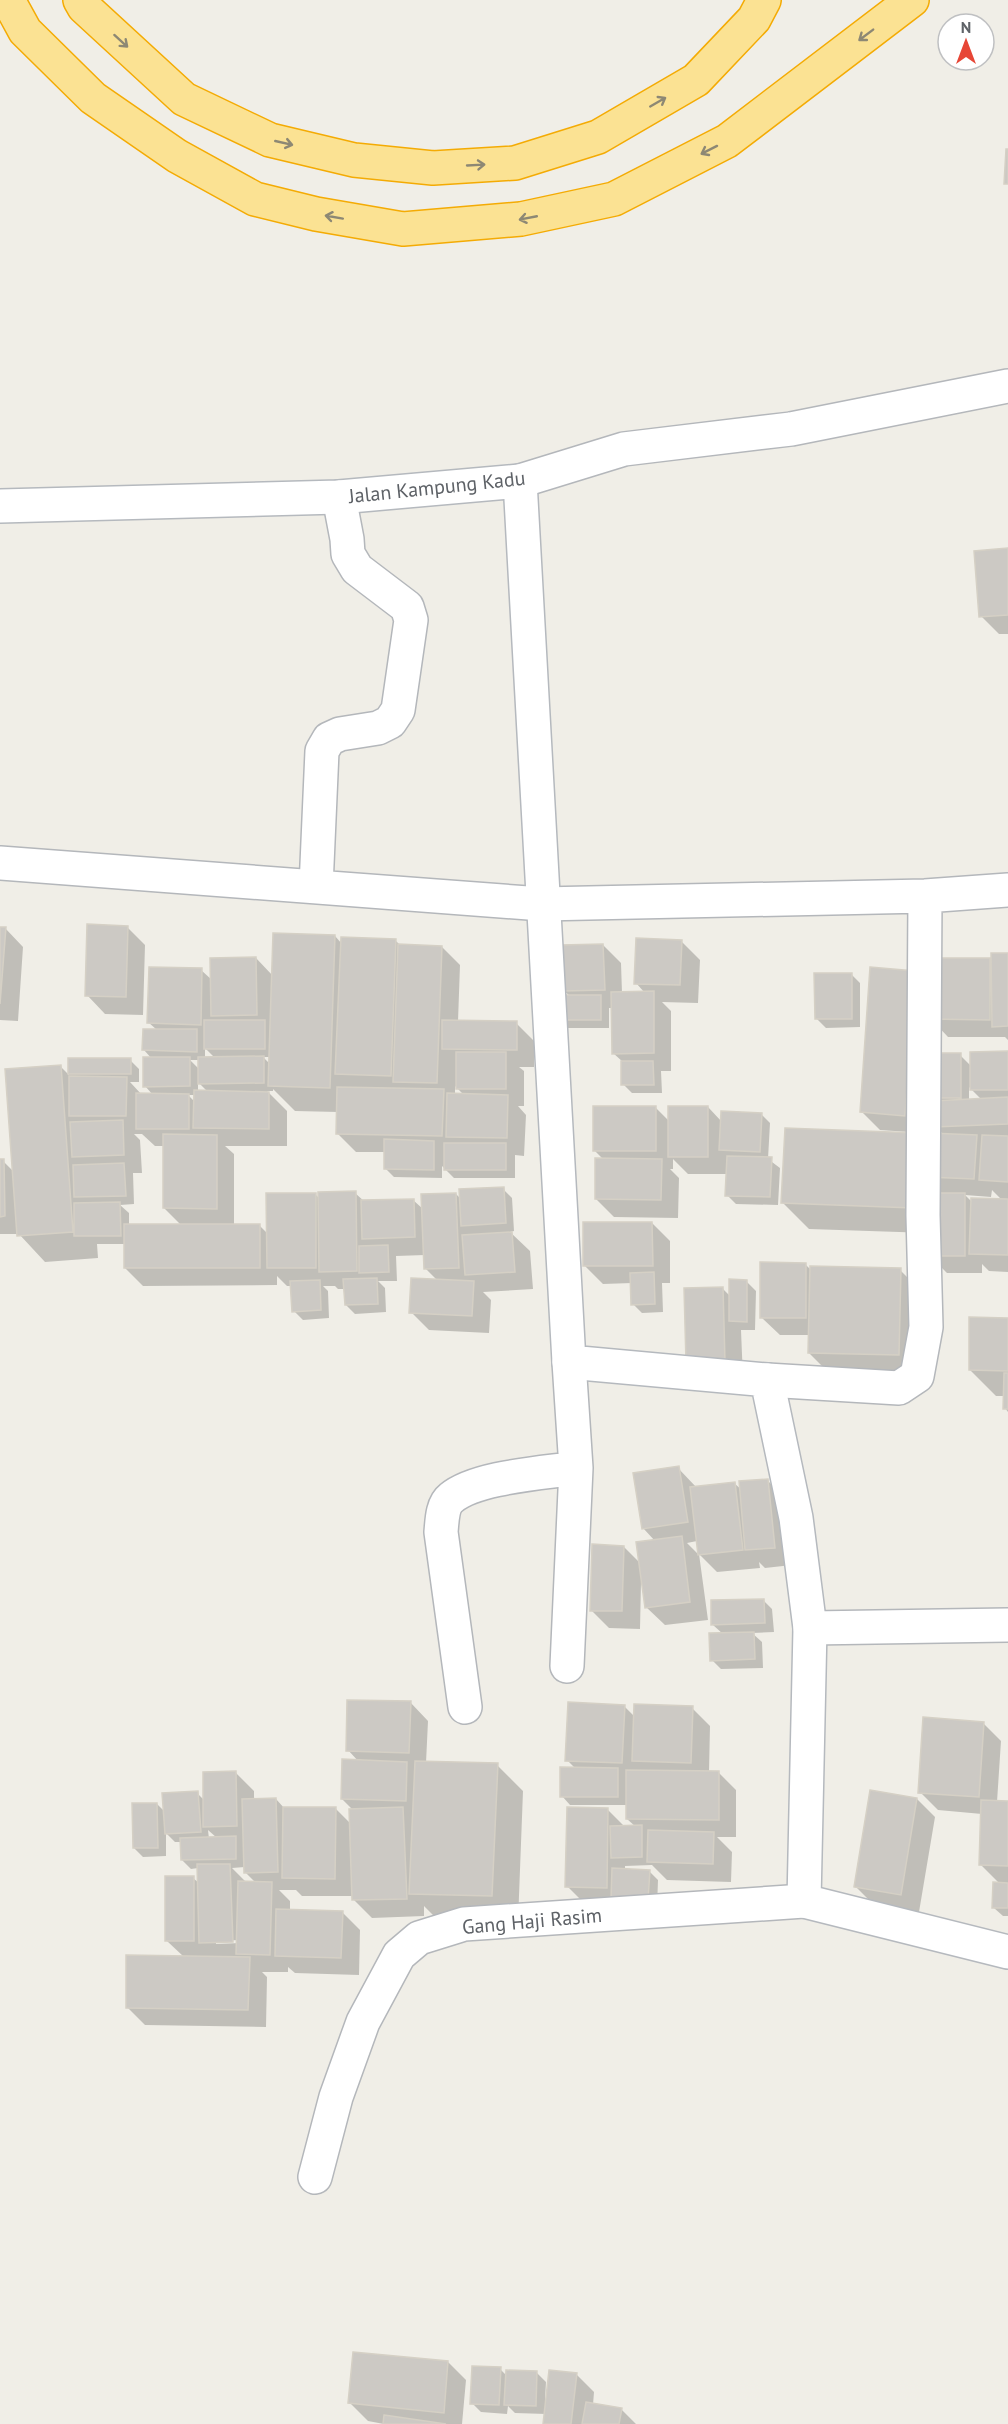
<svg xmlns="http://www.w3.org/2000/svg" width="1008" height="2424" font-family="'PT Sans',sans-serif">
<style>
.shadow{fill:#0003;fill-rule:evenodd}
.building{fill:#ccc9c4;stroke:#d5d0c5;stroke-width:1.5}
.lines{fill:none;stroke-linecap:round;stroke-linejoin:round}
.street-casing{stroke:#b4b7bb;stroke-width:36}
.secondary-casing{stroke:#b5b9be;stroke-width:36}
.highway-casing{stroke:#f4ab04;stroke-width:36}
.street{stroke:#fff;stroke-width:33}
.secondary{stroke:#fff;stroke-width:33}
.highway{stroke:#fbe293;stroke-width:33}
.oneway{stroke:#8d8874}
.labels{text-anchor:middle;stroke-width:6;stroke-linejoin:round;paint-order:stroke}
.street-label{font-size:20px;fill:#5e6267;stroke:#fff}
</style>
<rect width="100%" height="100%" fill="#f0eee7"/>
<path class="shadow" d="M1008,550v84h-9l-18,-18z
M127,927l18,18 -2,70 -38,-1 -18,-19z
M0,928h5l18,19 -5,74 -18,-1z
M335,936l7,8 53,-4 5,5 42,2 18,18 -2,57 58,1 18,18v26h-15l5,4v35h-6l8,9 -2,41 -9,-1v23h-61l-12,-12v12l-48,-1 -9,-9v-16h-29l-18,-18v-22l-43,-1 -22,-22v2h-6l20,20v35h-62l9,8v71h25l9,9 47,-40 5,5 35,-6 10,9 48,-2 10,9 33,-15 5,5 42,-10 9,9 2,33 -4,1 20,19 3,38 -50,3 8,8 -2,33 -60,-3 -18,-18 26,-32 -12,-12v-13l-29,1 1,25h-19l7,7 1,24 -31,2 -9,-9 -1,-16h-7l-3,-3h-12l5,5 1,27 -26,2 -9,-9 -2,-25h-5l-10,-10v9l-134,1 -18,-18v-24h-28l1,14 -53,4 -26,-28h-19v-73h3l11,11 47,-105 8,8v-15h61l9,9v13h-9l12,13h11l-8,-9 7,-27 -8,-9 13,-20 -9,-8 53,-52 11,10 44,-22 17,18zM205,1048l10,10 -10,1zM263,1057h7v7zM190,1060h9v9zM198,1082l10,10h-10zM455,1086l9,9h-9zM188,1095h7v7zM134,1134h8l13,12h10l-1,62 18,18h-53v-13l-9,-8 14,-1 -1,-31h9l-2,-33z
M682,942l18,18 -2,43 -36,-1 9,9v60h-10l1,22h-30l-9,-9v-22l-10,-9v-45h-4v20h-43l-9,-9 13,-23 -6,-5 39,-46 18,18 1,30h23l-9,-10z
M1008,954v86l-3,-3h-57l-17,-18 -3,36h32l11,11 37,-13v219l-19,-1 -7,-7v9h-35l-18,-18v-22l-120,-4 -26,-26 125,-68 1,-3 -29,-2 -18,-18 53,-140 16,-13 62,1zM969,1087l13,13 -13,1zM935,1127l9,8 -22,-2zM992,1190l10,10 -29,3 -8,-8 26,2z
M851,974l9,9v44l-34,1 -9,-9z
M655,1107l15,15 38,-15 14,15 39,-8 9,9 -2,36 12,9 -2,37 -42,-1 -9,-9 1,-21h-40l-15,-15v10h-3l9,9 -1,40 -64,-1 -18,-18 8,-39 -9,-9z
M652,1223l18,18v42h-8l1,29 -21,1 -9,-9 -1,-21 -29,1 -18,-18z
M805,1264l6,6h89l26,26 -2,84 -89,-1 -26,-26 1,-18h-30l-19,-18z
M747,1282l9,9 -1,39h-14l2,49 -38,1 17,-92 9,9z
M1008,1319v93l-3,-4v-12h-9l-26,-26z
M678,1468l19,20 38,-4 7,6 25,-10 18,18 7,67 -27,3 -6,-6 1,6 -43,4 -18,-18 9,66 -43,5 -19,-18 -3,-25h-2l-1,47 -31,-1 -18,-18 33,-63 17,17 14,-23 -12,-13zM697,1541l2,14 -12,-12z
M763,1600l9,9 2,23 -22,1 10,9 1,26 -42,1 -9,-9 11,-26 -10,-9z
M410,1702l18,19 -2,42 71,2 26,26 -5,131 -81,-3 -13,-13v10l-52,2 -18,-18 -1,-4h-51l-6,-6h-17l11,11v10l52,1 18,18 -1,45 -64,-2 -7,-6v5h-26l5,5 -1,50 -121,-2 -18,-18 57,-50 -17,-16 26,-63 6,5 -1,-15 -7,1 -9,-9v-18h-7l-9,-9v23l-23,1 -9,-9 23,-44 8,8 32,-19 7,7 32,-27 18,18v9l22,-1 9,10h51l15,15 3,-13 -12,-12 17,-37 -11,-12zM208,1830l9,8 -8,1zM245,1867v5l11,11 -10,-1 -14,-14zM240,1940v3l-24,1v-3z
M624,1706l11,11 57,-9 18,18 -1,46h9l18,18v47h-19l15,15 -1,30 -64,-2 -15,-15 -27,1v4l24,1 9,9 -1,28 -72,-4 -18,-18 40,-77 18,18h11l-9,-8v-14h-57l-8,-9 14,-27 -9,-9z
M983,1723l18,18 -4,61 11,1v113h-5l-9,-8 6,-24 -20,-20 2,-50 -44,-4 -18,-18z
M917,1799l18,18 -16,95 -46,-8 -18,-18z
M448,2362l18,18 -4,44h-78l-16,-3 -18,-18z
M500,2369l7,7 30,-3 9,9 -1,18 2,1 29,-27 18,18 -1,13 28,4 15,15h-91l1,-10 -31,-1 -7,-7 -1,8 -26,-2 -9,-9z"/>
<path class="building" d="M1006,149h2v35h-4z
M1008,548v67l-29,2 -5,-66z
M87,924l41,2 -2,71 -41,-1z
M0,927h6l-6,77z
M273,933l62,2 -5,153 -62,-2z
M341,937l55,2 -5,137 -56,-2z
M636,938l46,2 -2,45 -46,-1z
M398,944l44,2 -5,137 -44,-1z
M603,944l2,46 -42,1 -2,-46z
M991,953h17v73l-16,1z
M256,957l1,58 -46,1 -1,-58z
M929,958h61v62l-61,-1z
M149,967l53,1 -1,57 -54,-2z
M870,967l45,4 -10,145 -45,-4z
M814,973h38v46h-37z
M654,991v62l-42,1 -1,-62z
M555,995h46v25h-46z
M204,1020h61v29h-61z
M442,1020l75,1v29l-75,-1z
M143,1029h54v23l-55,-2z
M1008,1051v39h-38v-38z
M456,1052h50v37h-50z
M929,1053h32v45h-32z
M264,1056v27l-66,1v-27z
M143,1057h47v29l-47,1z
M68,1058h63v16h-63z
M621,1061h32l1,24h-33z
M61,1065l12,167 -56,4 -12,-167z
M69,1076l58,1 -1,39h-57z
M337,1087l107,2 -2,47 -106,-2z
M194,1090l75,2v37l-76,-1z
M136,1093l53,1v35h-53z
M447,1093l61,2 -1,43 -61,-1z
M1008,1097v27l-74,3 -1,-26z
M593,1106h63v45h-63z
M668,1106h40v51h-40z
M721,1111l41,2 -2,39 -41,-2z
M123,1120l1,35 -52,2 -2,-35z
M785,1128l132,5 -4,75 -132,-5z
M929,1133l48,2 -3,44 -47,-2z
M163,1134l54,1v74l-54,-1z
M982,1135l26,1v46l-29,-2z
M384,1139l50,2v29l-50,-1z
M444,1143h62v27h-62z
M727,1156l45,1 -2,40 -45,-1z
M595,1158l67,1 -1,41 -66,-1z
M0,1159h4l1,57 -5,1z
M124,1163l2,33 -52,1 -1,-32z
M504,1187l2,36 -45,3 -2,-37z
M356,1191l1,80 -38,1 -1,-80z
M266,1193h50v75h-49z
M456,1193l3,75 -35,1 -3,-75z
M927,1193h38v63h-38z
M971,1198l37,1v56l-39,-1z
M414,1199l1,38 -53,2 -1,-39z
M120,1202l1,34h-47v-33z
M583,1222h69l1,44h-70z
M124,1224h136v44h-136z
M512,1232l3,40 -50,3 -3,-40z
M388,1245l1,27 -30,1v-27z
M760,1262l46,1v55h-46z
M810,1266l91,2 -2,87 -91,-2z
M654,1272l1,32 -24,1 -1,-32z
M377,1278l1,26 -33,1 -2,-26z
M411,1278l63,3 -2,35 -63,-3z
M729,1279l18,1v42l-18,-1z
M320,1280l1,30 -29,2 -2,-31z
M723,1287l2,75h-39l-2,-74z
M969,1317l39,1v53l-39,-1z
M1004,1373h4v36h-5z
M679,1466l9,56 -46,7 -9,-56z
M768,1479l7,69 -30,2 -6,-69z
M735,1482l8,68 -45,5 -8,-68z
M682,1536l8,66 -45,6 -9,-66z
M592,1544l32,2 -2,65h-32z
M764,1599l1,24 -54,2v-25z
M754,1632l1,27 -45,2 -1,-28z
M347,1700l64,1 -2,52 -63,-2z
M568,1702l57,3 -3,58 -57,-2z
M634,1704l59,2 -2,57 -59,-2z
M923,1717l61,5 -5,75 -61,-4z
M342,1759l65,3 -1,39 -65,-2z
M415,1761l83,2 -6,133 -83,-2z
M560,1767l58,1v29h-58z
M626,1770l93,1v49l-93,-1z
M236,1771l1,55 -34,1v-55z
M870,1790l47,8 -16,97 -47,-8z
M198,1791l3,41 -36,2 -3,-41z
M276,1798l2,74 -34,1 -2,-74z
M981,1800l27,1v65l-29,-1z
M132,1803h25l1,45h-25z
M283,1807h53l-1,72 -53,-1z
M403,1807l4,92 -55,1 -3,-91z
M567,1807l41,1 -1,80 -42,-1z
M642,1825v32l-31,1 -1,-32z
M648,1830l66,2 -1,32 -66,-2z
M236,1836v23l-55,1 -1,-22z
M197,1864h33l3,78 -34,1z
M612,1868l38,2 -2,30 -37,-1z
M165,1876h29v65h-29z
M238,1881l34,1 -2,73 -34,-1z
M993,1882l15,1v25h-16z
M276,1909l67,2 -2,47 -66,-2z
M126,1955l124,2 -2,53 -122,-2z
M353,2352l95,9 -4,52 -96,-10z
M472,2366l29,1 -2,38 -29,-1z
M506,2370l31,1 -1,35 -32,-1z
M549,2370l28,3 -6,51h-28z
M586,2402l36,6 -3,16h-37z
M384,2415l62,9h-63z"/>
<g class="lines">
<g class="street-casing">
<path id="street" d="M520,481l104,-32 167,-20 217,-43
M0,863l542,41 383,-8 83,-6
M316,887l6,-136 7,-12 11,-5 38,-6 12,-6 8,-12 13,-90 -4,-13 -50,-38 -9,-15 -1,-15 -8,-42
M767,1380l132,8 18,-12 9,-49 -3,-112 2,-319
M810,1628l198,-3
M567,1666l9,-198
M465,1707l-24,-175c1,-10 1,-27 10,-34 25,-21 92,-25 125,-30l-7,-106
M315,2177l21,-80 27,-75 36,-67 20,-17 45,-14 340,-23"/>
</g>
<g class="secondary-casing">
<path id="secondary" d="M0,506l339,-9 181,-16 49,881 198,18 29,138 14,110 -6,273 204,51"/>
</g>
<g class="highway-casing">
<path id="highway" d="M8,0l17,31 68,67 84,58 78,43 61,15 87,15 118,-10 93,-20 113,-58 185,-141
M80,0l4,7 100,92 86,41 84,20 79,8 82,-5 83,-26 98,-57 58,-61 10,-19"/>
</g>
<use href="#street" class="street"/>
<use href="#secondary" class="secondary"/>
<use href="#highway" class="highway"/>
</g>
<defs><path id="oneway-shaft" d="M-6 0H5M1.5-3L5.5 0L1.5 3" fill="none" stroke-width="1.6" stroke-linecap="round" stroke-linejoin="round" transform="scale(1.5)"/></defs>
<g class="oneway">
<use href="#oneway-shaft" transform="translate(866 35) rotate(143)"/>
<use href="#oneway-shaft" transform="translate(121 41) rotate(42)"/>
<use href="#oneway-shaft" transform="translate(658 102) rotate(-30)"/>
<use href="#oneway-shaft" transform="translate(284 143) rotate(13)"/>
<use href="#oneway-shaft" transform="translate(709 150) rotate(153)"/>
<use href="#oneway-shaft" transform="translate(476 165) rotate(-3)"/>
<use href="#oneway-shaft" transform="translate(334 217) rotate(-170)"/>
<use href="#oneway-shaft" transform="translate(528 218) rotate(169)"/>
</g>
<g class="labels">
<g class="street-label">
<text transform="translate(437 487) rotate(-6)" y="7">Jalan Kampung Kadu</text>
<text transform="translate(532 1921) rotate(-5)" y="7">Gang Haji Rasim</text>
</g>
</g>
<g transform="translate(966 42)"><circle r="28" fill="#ffffff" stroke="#bfc0c2" stroke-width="1.5"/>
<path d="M0-4.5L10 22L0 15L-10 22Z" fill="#e74636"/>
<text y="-9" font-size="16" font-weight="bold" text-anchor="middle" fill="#5e6267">N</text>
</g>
</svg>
